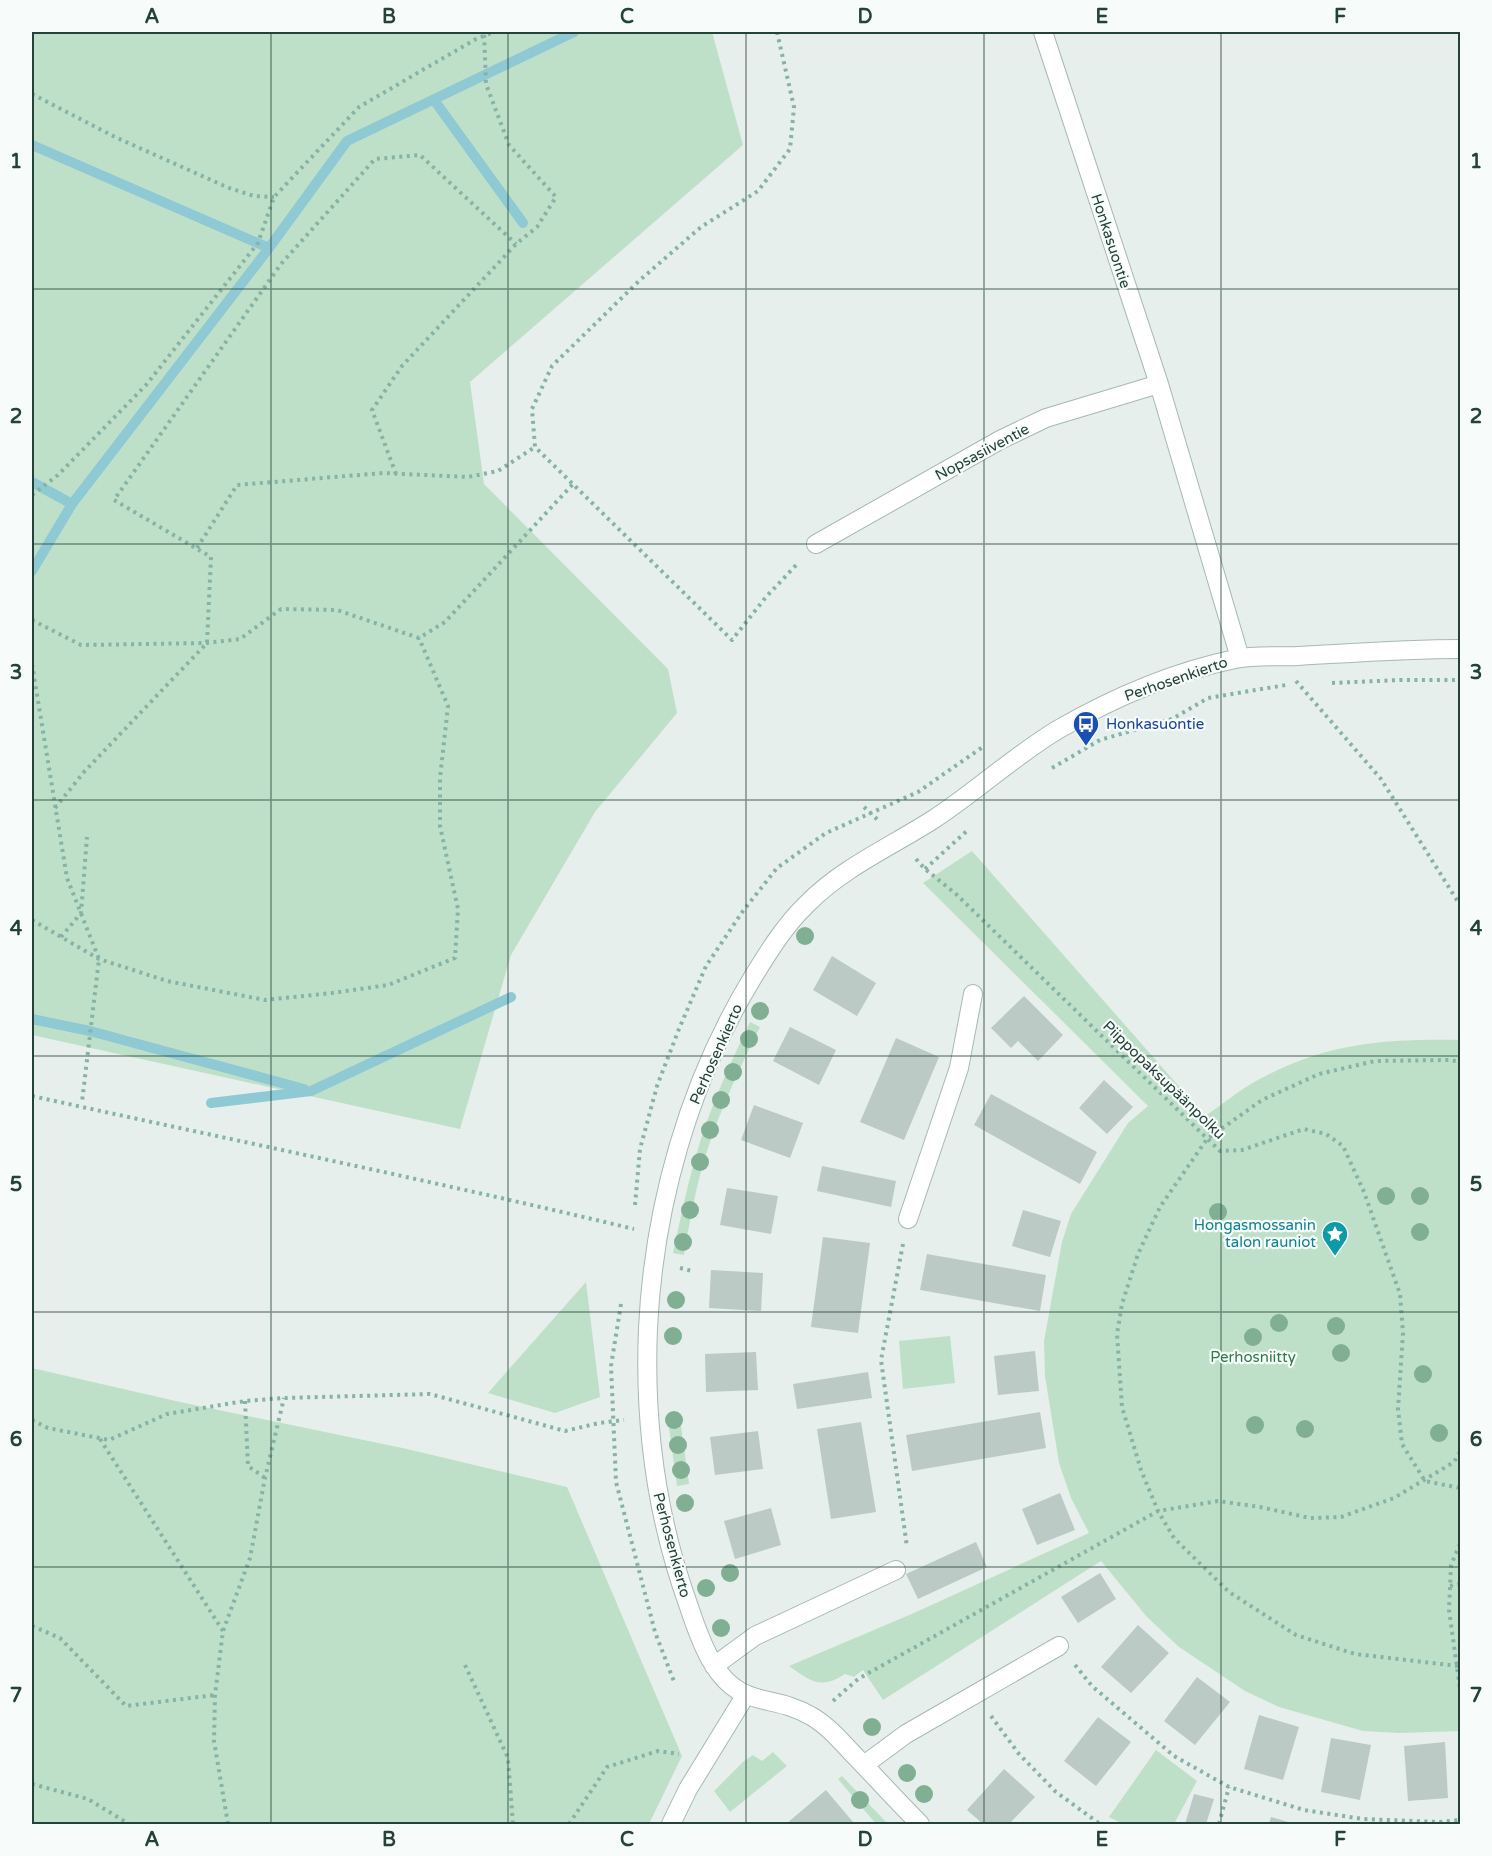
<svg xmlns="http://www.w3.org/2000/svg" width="1492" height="1856" font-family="'Varela Round',sans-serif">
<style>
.green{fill:#bfe0c8}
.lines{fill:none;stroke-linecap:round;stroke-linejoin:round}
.stream{stroke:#8ec9d4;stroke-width:10}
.building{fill:#bbcac4}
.minor-casing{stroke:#a8b8b2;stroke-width:20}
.path{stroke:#86b3a5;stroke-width:4;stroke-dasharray:3 4.5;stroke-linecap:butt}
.minor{stroke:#fff;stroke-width:18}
.tree{fill:#80af93}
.grid{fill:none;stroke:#24423a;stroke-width:1.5;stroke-opacity:0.55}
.labels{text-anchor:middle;stroke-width:4.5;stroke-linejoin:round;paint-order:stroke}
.street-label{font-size:15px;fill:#24423a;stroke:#f7fbf9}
.transit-label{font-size:15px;fill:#164399;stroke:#f7fbf9;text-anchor:start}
.culture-label{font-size:15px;fill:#0d838f;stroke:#f7fbf9;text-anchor:end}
.park-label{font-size:15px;fill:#2d7a4b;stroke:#f7fbf9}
.neatline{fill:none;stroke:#24423a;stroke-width:2}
.grid-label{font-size:20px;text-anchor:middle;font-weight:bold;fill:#24423a}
</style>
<rect width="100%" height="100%" fill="#e6efeb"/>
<path class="green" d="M32,32h680l31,113 -273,237 14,102 184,185 9,44 -82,99 -84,143 -51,174 -428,-94z
M972,851l233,265c16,-10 30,-23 46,-32 72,-41 129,-45 209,-44v691l-61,2 -36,-2 -84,-24 -34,-16 -66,-44 -32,-30 -46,-56 -218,139 -20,-30 -9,7 -9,-3c-24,16 -35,7 -56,-8l125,-53 175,-80 -18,-35 -12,-35 -14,-87 -1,-35 18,-99 9,-28 57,-91 20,-17 -225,-223z
M750,1022l10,5c-20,40 -39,81 -53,124 -11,34 -17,69 -23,104l-11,-2c7,-31 13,-63 22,-94 13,-48 34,-93 55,-137z
M586,1282l14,115 -45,16 -67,-20z
M950,1336l5,47 -52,6 -4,-48z
M32,1368l148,34 227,47 160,38 115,269 -33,68h-617z
M681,1426l8,58 -12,2 -8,-58z
M1156,1750l41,31 -23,43h-51l-14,-7z
M773,1752l14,14 -57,46 -16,-21 30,-30 9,-6 9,6z
M842,1776l46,48h-12l-38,-45z"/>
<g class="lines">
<path class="stream" d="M434,100l89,123
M32,145l237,103
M32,482l40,22 197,-256 78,-107 227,-109
M32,571l40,-67
M32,1019l58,12 214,58
M211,1103l100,-12 200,-94"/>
</g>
<path class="building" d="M832,956l44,27 -19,33 -44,-26z
M1024,996l39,39 -25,26 -20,-20 -7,7 -20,-20z
M790,1027l46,23 -17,35 -46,-24z
M896,1038l43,19 -35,83 -44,-18z
M1104,1080l29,27 -26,27 -28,-26z
M991,1094l106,58 -17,32 -106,-59z
M754,1105l49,18 -13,35 -49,-18z
M822,1166l74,15 -5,26 -74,-16z
M727,1188l51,8 -7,38 -51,-9z
M1023,1210l38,11 -11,36 -38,-11z
M823,1237l47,6 -12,90 -47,-6z
M927,1254l119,21 -6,36 -120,-21z
M711,1270l52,3 -2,38 -52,-3z
M1035,1351l4,40 -41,4 -4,-39z
M756,1352l2,38 -52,2 -1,-38z
M868,1372l4,26 -75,11 -4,-25z
M1040,1412l6,36 -134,23 -6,-36z
M861,1422l15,90 -45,7 -14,-90z
M758,1431l5,38 -48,6 -5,-38z
M1060,1493l15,37 -38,15 -15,-36z
M771,1508l10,37 -46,14 -11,-38z
M976,1542l11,25 -69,32 -12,-25z
M1100,1573l16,26 -38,24 -17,-26z
M1138,1625l31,28 -38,40 -30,-26z
M1197,1677l33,25 -35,43 -31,-24z
M1259,1715l40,12 -16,53 -39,-11z
M1098,1717l33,25 -35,44 -32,-25z
M1331,1738l40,7 -11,55 -39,-8z
M1445,1742l3,56 -40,3 -4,-55z
M1004,1769l31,28 -26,27h-26l-16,-14z
M826,1790l27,32 -4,2h-63z
M1194,1794l20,5 -8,25h-21z
M1271,1817l24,7h-26z"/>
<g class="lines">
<g class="minor-casing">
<path id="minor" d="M1043,32l116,352 81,274
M816,544l184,-104 46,-22 113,-34
M908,1219l51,-151 14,-74
M714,1666l41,-30 141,-66
M864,1765l42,-31 153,-88
M671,1824l17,-35 57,-93
M920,1824c-21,-21 -41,-43 -62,-65 -14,-14 -29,-33 -47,-43 -39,-23 -71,-6 -99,-54 -11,-18 -17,-38 -24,-58 -32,-89 -44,-182 -40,-276 6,-123 41,-246 105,-351 16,-26 32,-52 54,-73 35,-36 85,-58 127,-85 43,-28 81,-64 125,-90 54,-31 114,-57 176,-70 20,-4 42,-2 63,-3 54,-3 108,-7 162,-7"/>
</g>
<path class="path" d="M777,32l17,75 -4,42 -32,42 -57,36 -61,53 -88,86 -20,43 3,38 197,193 34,-43 33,-35
M32,94l83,43 114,51 25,8 20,1
M396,474l-24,-64 30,-44 114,-122 21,-17 19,-30 -47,-52 -23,-61 -2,-52
M32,495l26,-20 88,-90 112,-142 16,-46 85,-90 117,-68 18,-7
M197,548l40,-63 146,-12 85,4 30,-6 37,-24
M32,620l49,25 126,-2 33,-4 41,-30 56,1 82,28 26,-16 128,-138
M32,664l35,214 32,81 -17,143
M1296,681l85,98 79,126
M1332,683l68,-3h60
M1052,768l48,-28 72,-21 36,-21 78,-13
M864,807l16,15
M55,808l29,-36 123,-129 4,-86 -97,-57 167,-236 94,-105 45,-4 96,89
M916,859l9,10 31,25 264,257 22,-1 62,-21 22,5 17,12 21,46 36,102 3,39 -5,76 4,35 23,37 35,7
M925,869l44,-40
M32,920l67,39 68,22 98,19 67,-7 56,-8 67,-27 3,-49 -18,-83v-48l8,-72 -29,-68
M61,937l20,-24 6,-76
M32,1096c200,44 402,85 602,133
M635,1205l5,-56 17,-63 22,-57 27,-63 37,-55 34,-43 49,-35 92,-41 66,-46
M903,1244l-22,116 26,187
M680,1268l12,3
M621,1304l-10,62 5,116 39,150 20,52
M245,1401l3,65 17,12
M32,1420l16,8 61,12 58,-26 78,-13 39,-3 146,-4 135,37 34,-8 25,-3
M100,1439l123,192
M1460,1544l-9,21 -2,45 11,79
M1450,1586l10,-2
M32,1626l28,12 66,68 89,-11
M465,1665l43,93 5,66
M1075,1665l17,21 82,70 55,31 75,23 59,9 76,3 21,-2
M1458,1666l-103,-12 -59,-19 -67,-43 -55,-54 -16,-27 -17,-41 -19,-63 -5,-73 5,-30 16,-50 22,-47 47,-68 55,-39 57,-26 56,-13 75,-1 10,2
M833,1701l25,-22 300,-168 60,-10 42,6 50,11 31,-1 53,-19 60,-36 6,-10
M991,1716l28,38 37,38 44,32
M32,1784l56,15 41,25
M228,1824l-14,-83 1,-46 8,-64 27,-73 15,-80 19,-80
M569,1824l38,-57 51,-16 21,3
M1219,1824l10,-37"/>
<use href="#minor" class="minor"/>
</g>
<g class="tree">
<circle cx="805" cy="936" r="9"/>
<circle cx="760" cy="1011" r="9"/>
<circle cx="749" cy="1039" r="9"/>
<circle cx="733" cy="1072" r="9"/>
<circle cx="721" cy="1100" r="9"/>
<circle cx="710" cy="1130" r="9"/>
<circle cx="700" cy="1162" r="9"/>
<circle cx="1386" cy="1196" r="9"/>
<circle cx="1420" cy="1196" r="9"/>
<circle cx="690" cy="1210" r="9"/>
<circle cx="1218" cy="1212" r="9"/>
<circle cx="1420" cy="1232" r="9"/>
<circle cx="683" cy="1242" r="9"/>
<circle cx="676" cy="1300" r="9"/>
<circle cx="1279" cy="1323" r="9"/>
<circle cx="1336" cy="1326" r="9"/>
<circle cx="673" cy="1336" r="9"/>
<circle cx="1253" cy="1337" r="9"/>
<circle cx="1341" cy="1353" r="9"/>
<circle cx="1423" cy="1374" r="9"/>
<circle cx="674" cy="1420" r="9"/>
<circle cx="1255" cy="1425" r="9"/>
<circle cx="1305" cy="1429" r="9"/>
<circle cx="1439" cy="1433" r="9"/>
<circle cx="678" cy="1445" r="9"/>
<circle cx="681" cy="1470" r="9"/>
<circle cx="685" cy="1503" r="9"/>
<circle cx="730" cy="1573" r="9"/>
<circle cx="706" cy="1588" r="9"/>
<circle cx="721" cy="1628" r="9"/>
<circle cx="872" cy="1727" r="9"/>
<circle cx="907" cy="1773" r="9"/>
<circle cx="924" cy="1794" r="9"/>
<circle cx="860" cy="1800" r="9"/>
</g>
<path class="grid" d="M271,32v1792M508,32v1792M746,32v1792M984,32v1792M1221,32v1792M32,289h1428M32,544h1428M32,800h1428M32,1056h1428M32,1312h1428M32,1567h1428"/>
<defs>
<g id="bus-pin" transform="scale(1.35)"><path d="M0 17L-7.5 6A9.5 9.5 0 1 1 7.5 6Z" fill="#1a4fb4" stroke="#f7fbf9"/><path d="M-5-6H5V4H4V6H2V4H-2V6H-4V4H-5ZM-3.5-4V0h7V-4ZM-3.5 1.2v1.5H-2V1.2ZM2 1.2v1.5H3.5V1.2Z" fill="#fff"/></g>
<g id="sight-pin" transform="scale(1.35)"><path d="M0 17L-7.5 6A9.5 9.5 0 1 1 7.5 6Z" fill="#0f9aa8" stroke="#f7fbf9"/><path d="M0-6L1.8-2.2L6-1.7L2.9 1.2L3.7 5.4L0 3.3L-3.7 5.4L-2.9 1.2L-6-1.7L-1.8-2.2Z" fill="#fff"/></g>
</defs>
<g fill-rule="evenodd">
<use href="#bus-pin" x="1086" y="724"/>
<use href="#sight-pin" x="1335" y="1234"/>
</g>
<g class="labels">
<g class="street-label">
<text transform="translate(1111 241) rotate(72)" y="5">Honkasuontie</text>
<text transform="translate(982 452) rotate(-28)" y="5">Nopsasiiventie</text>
<text transform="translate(1176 679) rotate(-19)" y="5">Perhosenkierto</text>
<text transform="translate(716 1054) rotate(-66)" y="5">Perhosenkierto</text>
<text transform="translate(1164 1080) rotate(44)" y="5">Piippopaksupäänpolku</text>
<text transform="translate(672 1545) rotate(75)" y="5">Perhosenkierto</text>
</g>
<g class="transit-label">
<text x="1106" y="729">Honkasuontie</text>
</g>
<g class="culture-label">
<text x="1316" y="1230">Hongasmossanin<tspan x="1316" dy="17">talon rauniot</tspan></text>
</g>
<g class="park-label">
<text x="1253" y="1362">Perhosniitty</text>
</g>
</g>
<rect width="1492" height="1856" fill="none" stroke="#f7fbf9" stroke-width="66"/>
<rect x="33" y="33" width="1426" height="1790" class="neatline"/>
<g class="grid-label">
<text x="152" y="23">A</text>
<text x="389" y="23">B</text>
<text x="627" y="23">C</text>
<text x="865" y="23">D</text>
<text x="1102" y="23">E</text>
<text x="1340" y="23">F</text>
<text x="16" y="168">1</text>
<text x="1476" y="168">1</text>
<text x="16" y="423">2</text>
<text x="1476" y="423">2</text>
<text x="16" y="679">3</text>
<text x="1476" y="679">3</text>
<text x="16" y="935">4</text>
<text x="1476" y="935">4</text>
<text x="16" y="1191">5</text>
<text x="1476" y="1191">5</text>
<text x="16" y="1446">6</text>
<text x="1476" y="1446">6</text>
<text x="16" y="1702">7</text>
<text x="1476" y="1702">7</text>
<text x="152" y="1846">A</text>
<text x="389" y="1846">B</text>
<text x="627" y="1846">C</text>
<text x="865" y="1846">D</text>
<text x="1102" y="1846">E</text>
<text x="1340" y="1846">F</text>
</g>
</svg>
